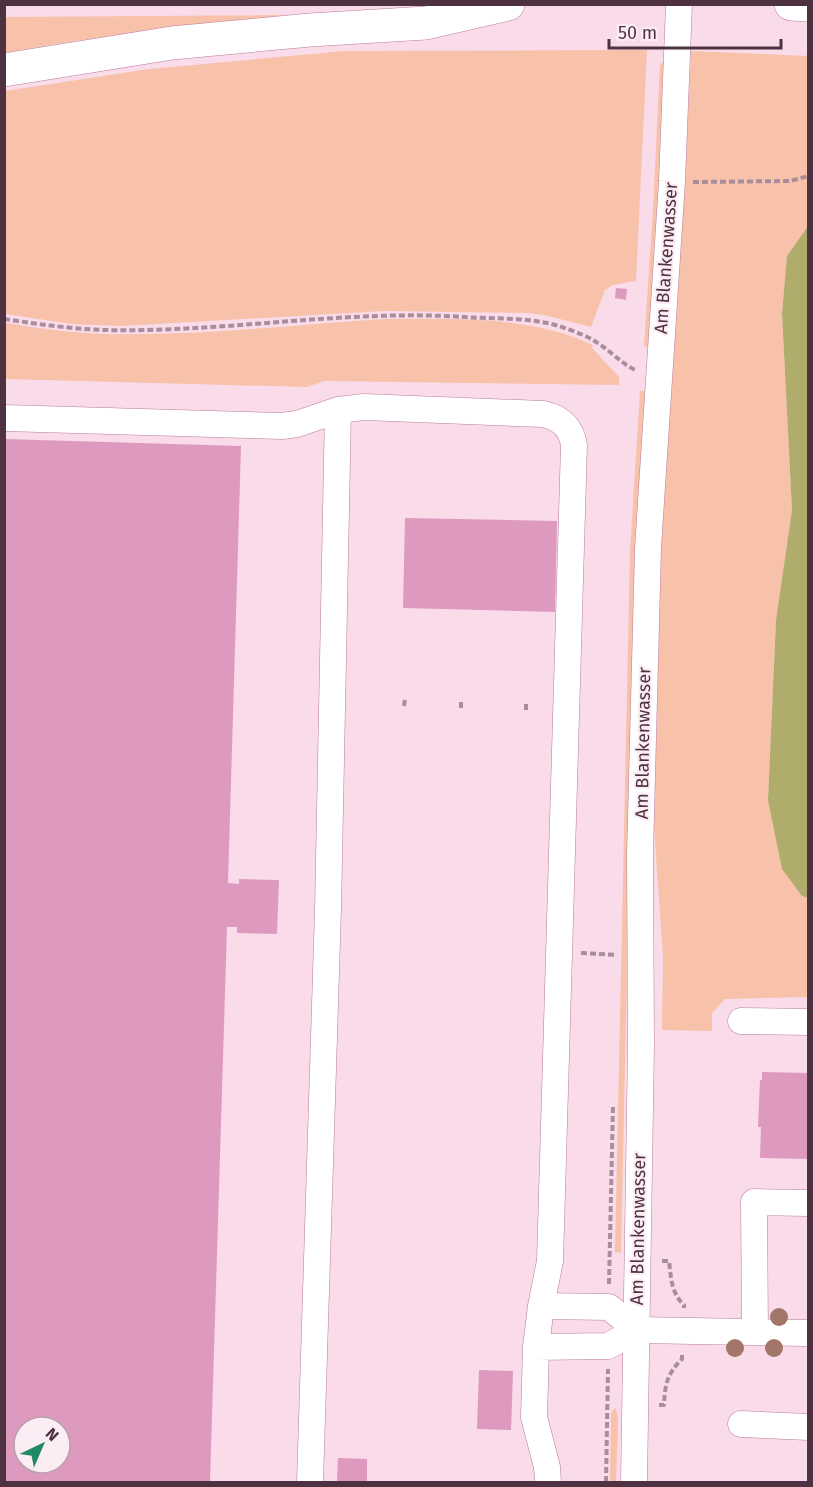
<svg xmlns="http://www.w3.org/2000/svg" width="813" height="1487" font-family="'Fira Sans',sans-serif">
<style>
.green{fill:#f7c2a9}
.water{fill:#b0ac6b}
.building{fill:#de99be;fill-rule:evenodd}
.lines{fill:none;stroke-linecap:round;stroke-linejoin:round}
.minor-casing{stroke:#bb7a9e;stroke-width:27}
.highway-casing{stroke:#bb7a9e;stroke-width:34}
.path{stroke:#aa8d9c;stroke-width:4;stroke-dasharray:6 3;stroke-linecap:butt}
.minor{stroke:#fff;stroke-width:26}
.highway{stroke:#fff;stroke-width:33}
.tree{fill:#a3766a}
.labels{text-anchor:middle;stroke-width:4.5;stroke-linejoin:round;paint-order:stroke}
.street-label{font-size:18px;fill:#4f3242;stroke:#fcedf4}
</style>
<rect width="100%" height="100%" fill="#f9dbea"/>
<path class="green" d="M286,15c-94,11 -188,20 -281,38v-36z
M647,50l-11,231 -23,4 -8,5 -14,37 -47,-12 -16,-2 -143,-2 -264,15 -49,-2 -67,-10v-223l144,-22 196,-18z
M691,51l117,5v170l-21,30 -5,57 10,197 -16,110 -8,180 34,96 6,2v99l-83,2 -13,14v18l-50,-1 1,-74 -9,-128 7,-282 24,-364z
M666,61l-7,149 -11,137 -4,-1 9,-137 7,-145z
M384,319c69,0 145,-4 209,26l-1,3 27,29v8l-295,-4 -17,6 -302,-8v-56c33,5 66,10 100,11 93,2 187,-9 279,-15z
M640,391h5l-9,161 -15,701 -6,-1 15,-701z
M614,1408l2,1 2,9 -2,64h-6l1,-68z"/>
<path class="water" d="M808,226v672l-6,-2 -20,-27 -14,-69 8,-180 16,-110 -10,-197 5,-57z"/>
<path class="building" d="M616,288l11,1 -1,11 -11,-2z
M4,439l237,7 -13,437 11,1v-5l40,1 -2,54 -40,-1v-6h-10l-17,555h-206zM24,1427h36v36h-36z
M405,518l152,3 -2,91 -152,-4z
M762,1072l46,1v86l-48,-1 1,-31h-3l2,-47h2z
M479,1370l34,1 -2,59 -34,-1z
M338,1458l29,1v23h-30z"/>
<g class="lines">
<g class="minor-casing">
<path id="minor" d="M4,418l278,8 15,-2 41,-14 26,-3 179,7c18,4 28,13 31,31l-24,816 -9,45 -5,41 -2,70 13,50 1,15
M741,1021l67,1
M541,1306l68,1 28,23
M637,1330l171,3
M755,1332l-1,-130 54,1
M536,1347l72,-1 29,-16
M741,1424l67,3
M310,1482l18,-572 10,-500
M634,1482l7,-438 -1,-190 8,-306 24,-367 7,-177"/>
</g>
<g class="highway-casing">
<path id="highway" d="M791,4l17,1
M4,70l168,-27 138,-13 116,-7 82,-19"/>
</g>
<path class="path" d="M693,182l97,-1 18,-5
M4,319c34,5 67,10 100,11 120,3 240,-21 360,-13 30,2 65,0 95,9 11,4 24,8 34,14 16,9 27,23 44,31
M404,706l1,-7
M461,708v-8
M526,710v-8
M581,953l36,2
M662,1261h7c2,16 2,32 15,44v3
M609,1284l4,-179
M659,1405h5c1,-21 3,-31 18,-46v-5
M606,1482l2,-113"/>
<use href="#minor" class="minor"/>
<use href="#highway" class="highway"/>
</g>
<g class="tree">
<circle cx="779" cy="1317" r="9"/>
<circle cx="735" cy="1348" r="9"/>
<circle cx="774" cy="1348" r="9"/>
</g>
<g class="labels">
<g class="street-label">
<text transform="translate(666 258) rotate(-86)" y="6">Am Blankenwasser</text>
<text transform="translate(643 743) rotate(-89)" y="6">Am Blankenwasser</text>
<text transform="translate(638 1229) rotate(-89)" y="6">Am Blankenwasser</text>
</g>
</g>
<rect width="813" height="1487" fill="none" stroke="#4f3242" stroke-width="12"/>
<g transform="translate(42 1445) rotate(44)"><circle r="28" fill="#fcedf4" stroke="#b7a2ad" stroke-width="1.5"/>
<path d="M0-4.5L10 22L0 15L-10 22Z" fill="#1f8a67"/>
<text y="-9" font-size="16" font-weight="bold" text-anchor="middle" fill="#4f3242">N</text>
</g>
<path d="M609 39v9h172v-9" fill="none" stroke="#4f3242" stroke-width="3"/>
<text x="618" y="39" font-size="18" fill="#4f3242" stroke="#fcedf4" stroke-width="4.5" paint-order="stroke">50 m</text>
</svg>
